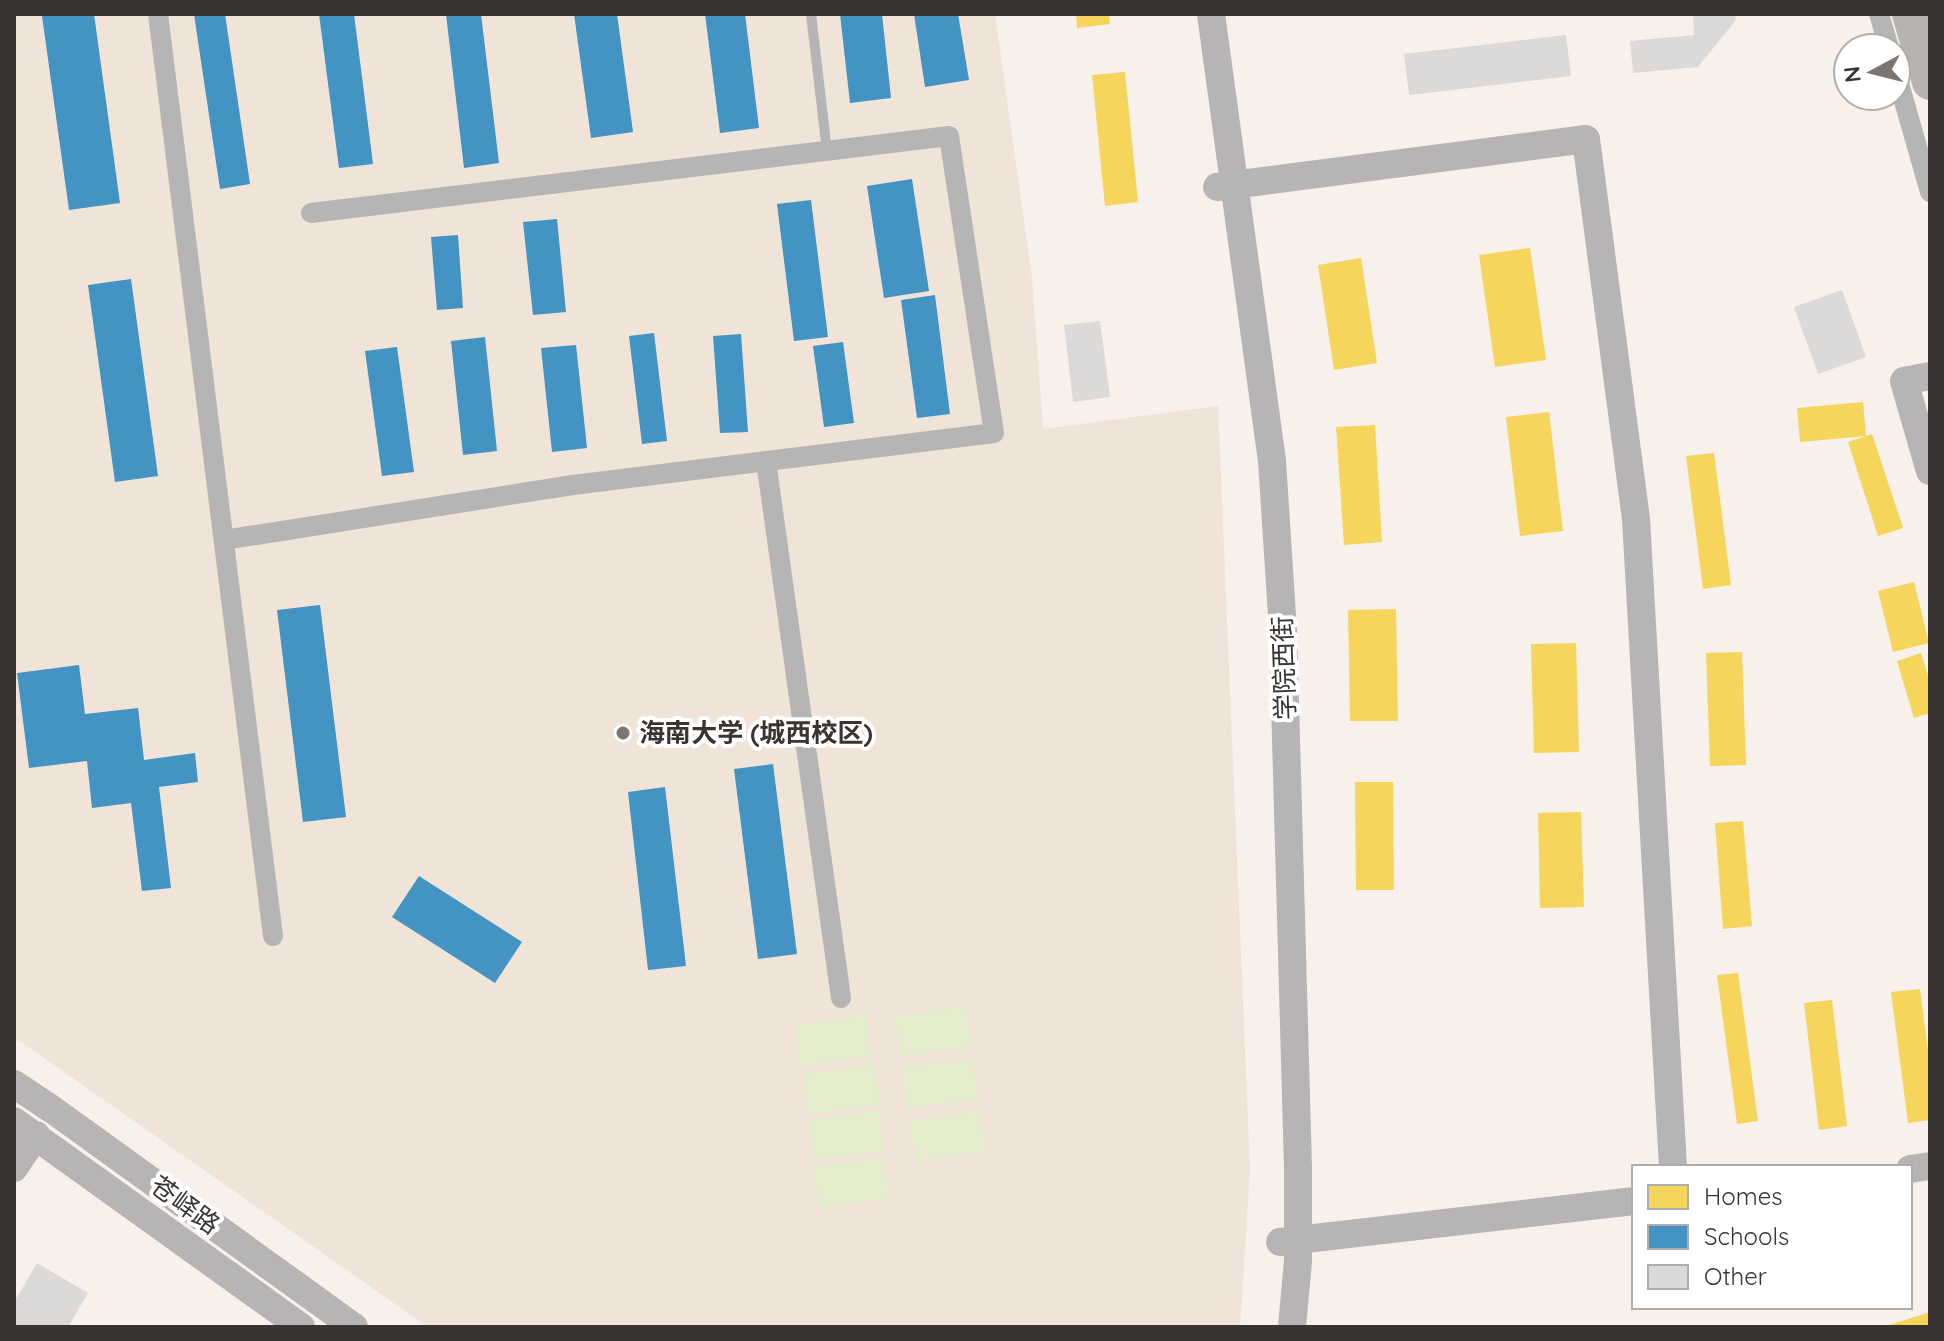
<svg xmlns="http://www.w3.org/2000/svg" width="1944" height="1341" font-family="Quicksand,'Noto Sans SC',sans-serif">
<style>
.built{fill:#f0e3d8}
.park{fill:#e4eecc}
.homes{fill:#f6d55c}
.schools{fill:#4393c3}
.building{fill:#dcd9d9}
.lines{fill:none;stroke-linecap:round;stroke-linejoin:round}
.lane{stroke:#b6b5b5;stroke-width:10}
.street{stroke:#b6b5b5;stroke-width:20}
.secondary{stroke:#b6b4b4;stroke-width:28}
.highway{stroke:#b6b3b1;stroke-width:36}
.poi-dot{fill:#7c7672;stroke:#fff;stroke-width:3}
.labels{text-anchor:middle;stroke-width:8;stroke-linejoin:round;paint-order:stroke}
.street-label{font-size:26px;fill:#393431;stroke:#fff}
.poi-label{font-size:26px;font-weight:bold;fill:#393431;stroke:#fff;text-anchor:start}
</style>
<rect width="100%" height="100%" fill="#f7f0eb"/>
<path class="built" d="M14,14h981l37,264 11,151 175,-23 32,763 -10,158h-812l-414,-290z"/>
<path class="park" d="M966,1006l5,40 -70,10 -6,-40z
M866,1015l5,41 -70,9 -6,-40z
M972,1059l6,40 -71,9 -5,-40z
M874,1065l5,40 -70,9 -6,-40z
M879,1111l6,40 -71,9 -6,-40z
M980,1111l6,40 -71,10 -5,-40z
M884,1158l6,40 -71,10 -5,-41z"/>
<path class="homes" d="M1076,14h33l1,10 -33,4z
M1125,72l13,130 -33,4 -13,-131z
M1530,248l16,112 -51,7 -16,-112z
M1361,258l16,105 -43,7 -16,-105z
M1863,402l3,34 -66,6 -3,-34z
M1549,412l14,119 -43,5 -14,-119z
M1375,425l7,117 -38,3 -8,-118z
M1872,434l31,94 -25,8 -30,-94z
M1714,453l17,132 -28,4 -17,-133z
M1914,582l15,61 -36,9 -15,-61z
M1396,609l2,112h-48l-2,-111z
M1576,643l3,109 -45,1 -3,-109z
M1742,652l4,113 -36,1 -4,-113z
M1921,653l9,30v30l-16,5 -17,-57z
M1355,782h38l1,108h-38z
M1581,812l3,95 -44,1 -2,-95z
M1743,821l9,105 -29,3 -8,-106z
M1738,973l20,148 -21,3 -20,-149z
M1920,989l10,76v55l-22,3 -17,-131z
M1832,1000l15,126 -28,4 -15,-127z
M1930,1312v15h-44v-1z"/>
<path class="schools" d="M58,14h36l26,189 -51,7 -27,-194z
M194,14h31l25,170 -30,5z
M319,14h35l19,150 -34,4z
M446,14h35l18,149 -35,5z
M574,14h43l16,118 -42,6z
M705,14h40l14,114 -39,5z
M840,14h42l9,84 -41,5z
M914,14h44l11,66 -44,7z
M912,179l17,112 -45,7 -17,-112z
M811,200l17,137 -34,4 -17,-137z
M557,219l9,93 -33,3 -10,-93z
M458,235l5,73 -26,2 -6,-73z
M131,279l27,197 -43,6 -27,-197z
M935,295l15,119 -33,4 -16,-118z
M654,333l13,108 -25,3 -13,-108z
M741,334l7,98 -28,1 -7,-97z
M485,337l12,114 -34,4 -12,-114z
M843,342l11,81 -30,4 -11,-81z
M576,345l11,103 -35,4 -11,-104z
M397,347l17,125 -32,4 -17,-125z
M320,605l26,212 -43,5 -26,-212z
M79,665l6,49 53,-6 6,52 51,-7 3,29 -39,5 12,101 -29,3 -11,-88 -39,5 -5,-47 -58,7 -12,-95z
M773,764l24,190 -39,5 -24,-190z
M665,787l21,179 -38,4 -20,-178z
M419,876l103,66 -27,41 -103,-66z"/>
<path class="building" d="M1693,14h42l1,6 -38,47 -65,6 -3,-32 64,-6z
M1566,35l5,41 -162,19 -5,-41z
M1842,290l24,67 -48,17 -24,-67z
M1100,321l10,76 -37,5 -9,-77z
M37,1263l51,30 -20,34 -54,-1v-24z"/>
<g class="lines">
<path class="lane" d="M811,14l16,137"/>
<path class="street" d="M158,14c36,308 77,615 115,922
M1879,14l10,34
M1896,73l34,119
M766,461l75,537
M224,540l349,-55 421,-52 -45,-297 -638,77"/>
<path class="secondary" d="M1211,14l61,447 11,170 15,537v93l-6,66
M1217,187l369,-48 50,380 37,648
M1930,376l-26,5 26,90
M14,1084l39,26 301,217
M14,1121l287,206
M14,1168l22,-33
M1910,1169l20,-3
M1280,1242l354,-41"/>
<path class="highway" d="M1910,14l20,68"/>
</g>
<circle class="poi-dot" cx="623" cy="733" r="8"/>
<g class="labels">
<g class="street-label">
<text transform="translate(1284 668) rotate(-92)" y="9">学院西街</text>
<text transform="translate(185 1205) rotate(36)" y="9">苍峄路</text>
</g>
<g class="poi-label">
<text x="639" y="742">海南大学 (城西校区)</text>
</g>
</g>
<rect width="1944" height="1341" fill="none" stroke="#393431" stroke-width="32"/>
<rect x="1632" y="1165" width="280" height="144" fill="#ffffff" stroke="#b0aead" stroke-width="2"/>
<rect x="1648" y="1185" width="40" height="24" fill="#f6d55c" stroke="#b0aead" stroke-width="2"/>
<text x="1704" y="1205" font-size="24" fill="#393431">Homes</text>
<rect x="1648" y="1225" width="40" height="24" fill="#4393c3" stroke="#b0aead" stroke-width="2"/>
<text x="1704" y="1245" font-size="24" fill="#393431">Schools</text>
<rect x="1648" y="1265" width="40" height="24" fill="#dcd9d9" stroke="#b0aead" stroke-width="2"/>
<text x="1704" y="1285" font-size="24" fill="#393431">Other</text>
<g transform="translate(1872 72) rotate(263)"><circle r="38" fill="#ffffff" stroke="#b0aead" stroke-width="2"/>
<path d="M0-6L14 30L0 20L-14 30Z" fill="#7c7672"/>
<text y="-12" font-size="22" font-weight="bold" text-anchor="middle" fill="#393431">N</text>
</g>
</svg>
